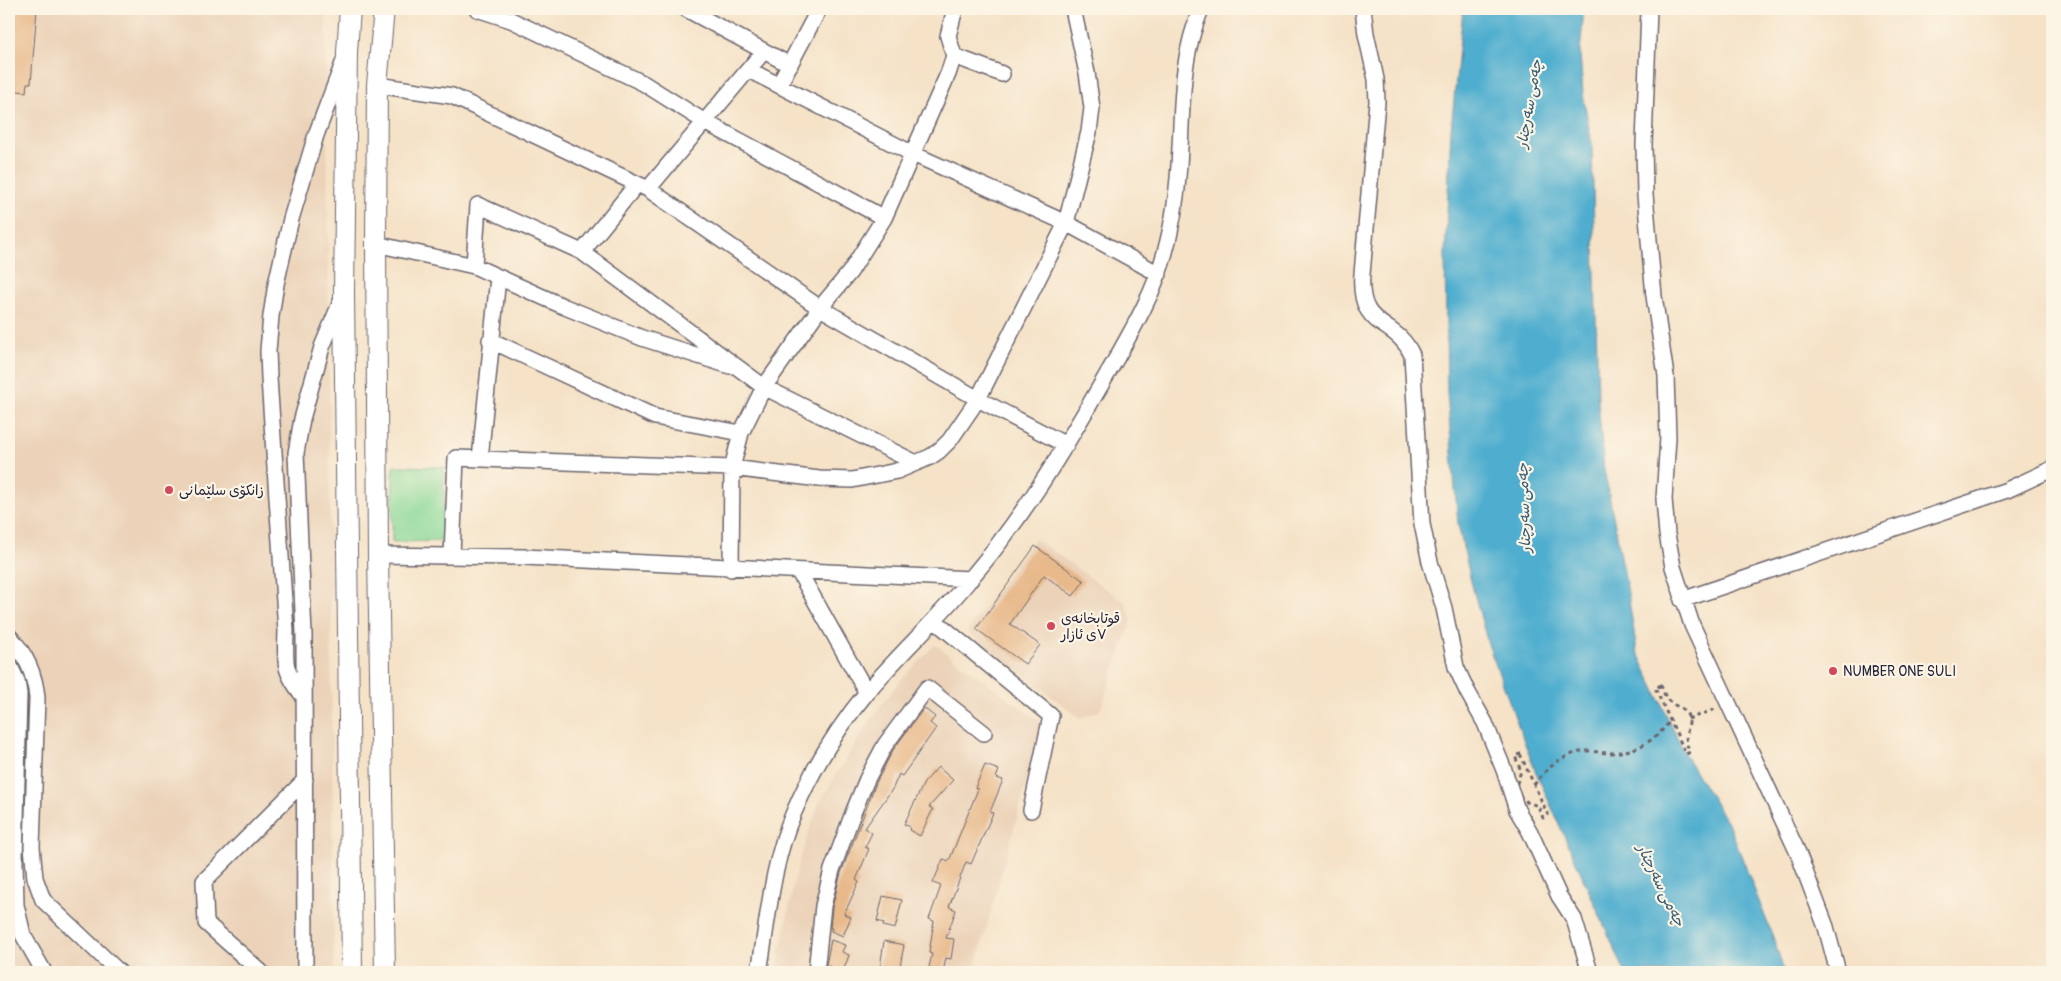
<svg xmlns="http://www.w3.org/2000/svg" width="2061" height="981" font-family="Pangolin,'Playpen Sans Arabic',sans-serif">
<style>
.built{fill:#ebd2b8}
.green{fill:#8ad897;stroke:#567d69}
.water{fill:#50aecf;stroke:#396885}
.building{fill:#e8b98b}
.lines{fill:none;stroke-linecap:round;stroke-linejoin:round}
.minor-casing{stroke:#6c656c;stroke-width:18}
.major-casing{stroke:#6c656c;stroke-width:22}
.path{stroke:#6c656c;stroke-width:3;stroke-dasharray:4 4;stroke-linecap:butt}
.minor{stroke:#fff;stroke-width:15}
.major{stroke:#fff;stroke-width:20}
.poi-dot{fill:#d1495b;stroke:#fcf5e5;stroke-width:2}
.labels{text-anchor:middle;stroke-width:4.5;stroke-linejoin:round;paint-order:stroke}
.poi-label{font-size:14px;fill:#22223b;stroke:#fcf5e5;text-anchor:start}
.water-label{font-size:15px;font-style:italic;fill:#345a76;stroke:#fcf5e5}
</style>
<rect width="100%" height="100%" fill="#fcf5e5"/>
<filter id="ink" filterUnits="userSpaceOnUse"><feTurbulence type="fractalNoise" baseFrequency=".02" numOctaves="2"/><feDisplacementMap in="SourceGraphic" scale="10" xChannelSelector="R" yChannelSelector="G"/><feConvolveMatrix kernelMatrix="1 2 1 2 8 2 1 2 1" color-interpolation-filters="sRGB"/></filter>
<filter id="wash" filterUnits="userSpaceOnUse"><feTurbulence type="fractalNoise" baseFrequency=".0096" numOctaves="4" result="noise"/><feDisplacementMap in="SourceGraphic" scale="20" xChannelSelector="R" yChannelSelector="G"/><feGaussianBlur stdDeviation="1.12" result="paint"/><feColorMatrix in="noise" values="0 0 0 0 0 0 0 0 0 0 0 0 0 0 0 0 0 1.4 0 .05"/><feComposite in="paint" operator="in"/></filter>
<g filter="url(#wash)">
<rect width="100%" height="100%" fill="#f5e2c7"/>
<path class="built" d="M9,9h317l8,963h-325z
M1035,539l90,63 7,18 -32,91 -20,7 -113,-86z
M935,645l108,79 -69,248h-198l19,-94 9,-32 15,-43 53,-86 28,-36z"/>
<path class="green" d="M393,466l51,1 -1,74 -51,1z"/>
<path class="water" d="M1463,9h121l-4,44 3,41 9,51 6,257 6,67 23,118 10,64 48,104 45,72 45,115 9,30h-159l-91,-204 -46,-124 -16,-59 -14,-61 -11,-130 -2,-139 6,-125z"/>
<g id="blocks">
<path class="building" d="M9,9h28l-6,74h-4l-1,9 -17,-2z
M1035,546l49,35 -11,15 -29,-21 -34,49 30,21 -15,19 -49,-35z
M924,708l11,9 -5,6 6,5 -34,48 -3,-2 -6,14 -28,40 7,5 -7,14 4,2 -13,31 3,2 -15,32 7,3 -8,19 -12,-5 1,-3h-2l2,-20 9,-35 35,-90 17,-33z
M985,765l14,5 -3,8 7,2 -13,32 3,1 -22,51 -5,-2 -17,45 7,3 -10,28 8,1 -3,20 -5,-1 -3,14h-15l4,-18 -3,-1 5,-32 -5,-2 12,-33 -8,-3 10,-24 6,2 29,-72 -3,-1z
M938,767l15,13 -24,27 4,2 -13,27 -11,-6 1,-3 -6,-3 20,-41z
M883,896l19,4 -7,29 -12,-3 1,-3 -7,-2z
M831,940l14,5 -3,7 7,3 -6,17 -13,-2 1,-3 -5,-2z
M884,941l20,4 -5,27h-13l1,-4 -7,-1z"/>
</g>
</g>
<g filter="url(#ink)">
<use href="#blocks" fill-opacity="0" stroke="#6c656c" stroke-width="1"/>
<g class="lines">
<g class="minor-casing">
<path id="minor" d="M477,9l34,11 132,63 62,39 179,96
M686,9l104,56
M1363,9l3,25 10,45 1,23 -15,172c-4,58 33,43 50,81l10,169 8,38 14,46 12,59 11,24 18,32 19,47 13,40 13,22 29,64 15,23 16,53
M1649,9l-5,135 1,51 9,101 12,80 2,62 -4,61 3,35 6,33 19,58 106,228 28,74 12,45
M954,56l48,18
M749,70l164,84 153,69 93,51
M377,85l75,11 196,93 172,119 158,91 88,46
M779,85l40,-76
M648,189l116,-138
M376,244l98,22 91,41 77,31 88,28
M582,252l55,-68
M474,266l4,-61 104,47 182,135 152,76
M490,340l165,77 86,16
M480,459l18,-182
M378,555l146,2 447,22
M452,556l4,-98 276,10 87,11 33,1 45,-9 33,-14 9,-6 11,-11 28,-41 88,-176 23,-91 3,-24 -5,-35 -14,-64
M731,569l1,-101 9,-35 23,-46 56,-79 30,-36 34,-54 64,-144 6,-18 -6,-20 7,-27
M799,572l68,121
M1682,600l325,-110 45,-21
M934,620l117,96 -20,94
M9,636c17,18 26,38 28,62l-5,149 3,31 8,22 76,72
M9,664l8,17 2,13 -4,167 1,44 7,30 21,37
M304,697c-21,-26 -19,-33 -18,-66l-17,-253 -1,-27 3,-35 5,-32 15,-65 25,-84 28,-74
M261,972l-55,-49 -2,-42 101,-101
M305,972l-1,-338 -8,-181 6,-34 20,-72 20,-48
M759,972c9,-52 13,-110 35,-160 18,-42 44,-85 74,-121 33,-39 71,-73 103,-113 47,-55 84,-114 120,-176 18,-31 37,-62 53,-95 23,-45 32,-93 35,-142 4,-56 0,-103 22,-156
M816,972l7,-66 9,-36 21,-57 14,-34 18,-34 42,-57 57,45"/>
</g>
<g class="major-casing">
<path id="major" d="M350,9l-3,43 -3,242 8,678
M384,9l-7,76 -1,159 2,311 7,417"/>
</g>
<path class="path" d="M1661,685c2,6 4,13 9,17 6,5 13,5 17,12 7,13 -7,19 3,38l-4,2 -31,-66z
M1688,719l28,-10
M1520,754l28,61 -5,3 -5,-12 -11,-4 -8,-7 -3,-9 5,-15 -6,-15z
M1534,785c13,-18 30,-32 53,-34 8,0 16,2 23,2 26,-1 45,-12 60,-32"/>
<use href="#minor" class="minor"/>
<use href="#major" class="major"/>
</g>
</g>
<g class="poi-dot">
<circle cx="169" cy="490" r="5"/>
<circle cx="1051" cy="626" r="5"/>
<circle cx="1833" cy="671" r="5"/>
</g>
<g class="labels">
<g class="poi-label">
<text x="179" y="495">زانکۆی سلێمانی</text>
<text x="1061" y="623">قوتابخانەی<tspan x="1061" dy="16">٧ی ئازار</tspan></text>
<text x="1843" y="676">NUMBER ONE SULI</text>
</g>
<g class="water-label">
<text transform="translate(1529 104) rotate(-80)" y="5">چەمی سەرچنار</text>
<text transform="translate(1524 508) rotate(-92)" y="5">چەمی سەرچنار</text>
<text transform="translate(1661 885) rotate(64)" y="5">چەمی سەرچنار</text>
</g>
</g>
<rect width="2061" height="981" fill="none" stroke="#fcf5e5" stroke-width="30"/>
</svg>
